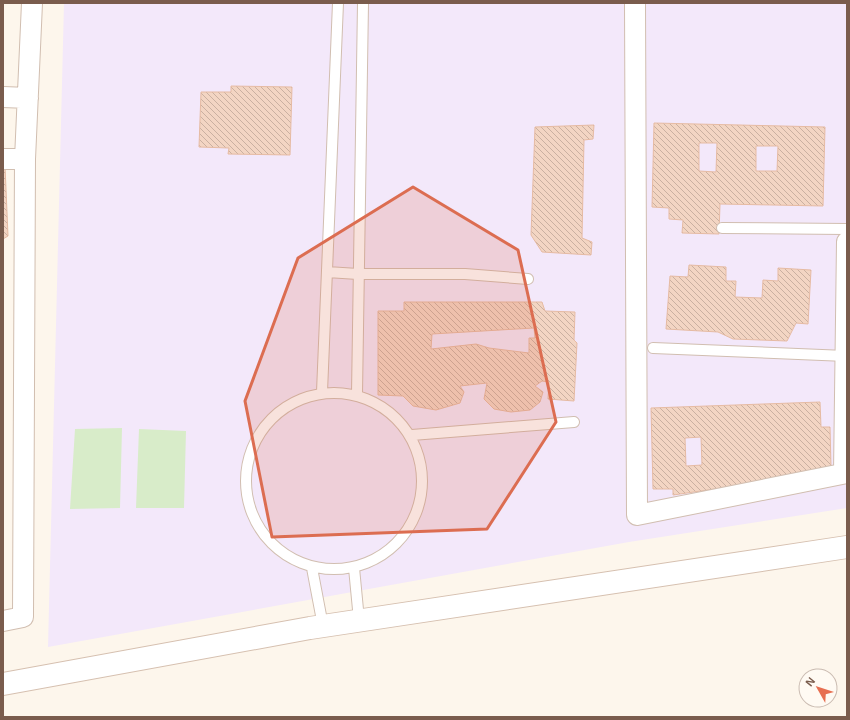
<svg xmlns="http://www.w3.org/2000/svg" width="850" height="720" font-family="Helvetica,sans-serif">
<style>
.education{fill:#f3e8fa}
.pitch{fill:#d8ecc9}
.building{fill:url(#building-back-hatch);stroke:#e6bba3;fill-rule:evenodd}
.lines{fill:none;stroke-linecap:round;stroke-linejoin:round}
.lane-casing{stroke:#d1beb0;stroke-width:12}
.street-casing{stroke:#d1beb0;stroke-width:22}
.secondary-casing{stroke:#d6c0b0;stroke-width:24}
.lane{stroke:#fff;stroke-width:10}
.street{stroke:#fff;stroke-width:20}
.secondary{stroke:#fff;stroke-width:22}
.marked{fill:#dc6d51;fill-opacity:0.2;stroke:#dc6d51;stroke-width:3;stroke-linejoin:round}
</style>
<defs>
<pattern id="building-back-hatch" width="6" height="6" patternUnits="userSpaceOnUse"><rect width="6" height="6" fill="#f3d5c3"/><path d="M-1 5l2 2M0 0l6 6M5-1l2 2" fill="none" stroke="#cab0a1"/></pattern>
</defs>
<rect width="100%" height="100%" fill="#fdf6ec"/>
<path class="education" d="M64,3h783v505l-218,34 -581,105z"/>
<path class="pitch" d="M122,428l-2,80 -50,1 5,-80z
M139,429l47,2 -2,77h-48z"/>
<path class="building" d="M231,86l61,1 -2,68 -62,-1 1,-6 -30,-1 2,-55h30z
M654,123l171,4 -2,79 -103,-2 -1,30 -37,-1 1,-13 -14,-1v-11l-17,-1zM699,143h18l-1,29 -17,-1zM756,146h22l-1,25h-21z
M594,125l-1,14 -9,1 -2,98 10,4 -1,13 -49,-3 -11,-17 4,-108z
M3,166h2l3,70 -5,3z
M689,265l37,2v14h10l-1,16 27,1 1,-18 15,1v-13l33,2 -3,54 -12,-1 -9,18 -54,-2 -15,-7 -52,-3 4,-53 18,1z
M404,302h138l3,9 30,1 -1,28 3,3 -3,58 -26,-2 1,-17 -7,-1 -7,5 8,6 -3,10 -10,8 -19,2 -17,-3 -10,-10 3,-16 -27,3 4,6 -4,11 -24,7 -23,-4 -10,-10 -25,-1v-84h26zM534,328l1,10h-6v15l-40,-5 -13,-4 -45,5 1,-15z
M820,402l1,25h9l1,40 -12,1 -8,7 -138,20v-6h-20l-2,-81zM701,437l1,28 -16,1 -1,-28z"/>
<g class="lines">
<g class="lane-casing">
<path id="lane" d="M722,228l125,1
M327,272l31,2h107l63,5
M653,348l193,8
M322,392l16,-389
M246 481a88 88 0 1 1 176 0a88 88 0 1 1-176 0Z
M357,394l6,-391
M412,435l162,-13
M312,568l11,58
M354,568l5,52"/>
</g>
<g class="street-casing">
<path id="street" d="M635,3l2,512 210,-42
M3,97l25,1
M3,159h22
M844,473l3,-231
M3,621l20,-4 2,-458 7,-156"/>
</g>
<g class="secondary-casing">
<path id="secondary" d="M3,684l307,-56 537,-81"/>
</g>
<use href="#lane" class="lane"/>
<use href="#street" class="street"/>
<use href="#secondary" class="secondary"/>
</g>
<path class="marked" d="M413,187l105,63 38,172 -69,107 -215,8 -27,-136 53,-143z"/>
<rect width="850" height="720" fill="none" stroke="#7a5c4d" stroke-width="8"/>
<g transform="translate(818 688) rotate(309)"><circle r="19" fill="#fffaf3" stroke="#cabbb1"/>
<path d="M0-3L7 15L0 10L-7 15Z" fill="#e76f51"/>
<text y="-6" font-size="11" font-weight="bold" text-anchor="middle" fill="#7a5c4d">N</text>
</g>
</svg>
